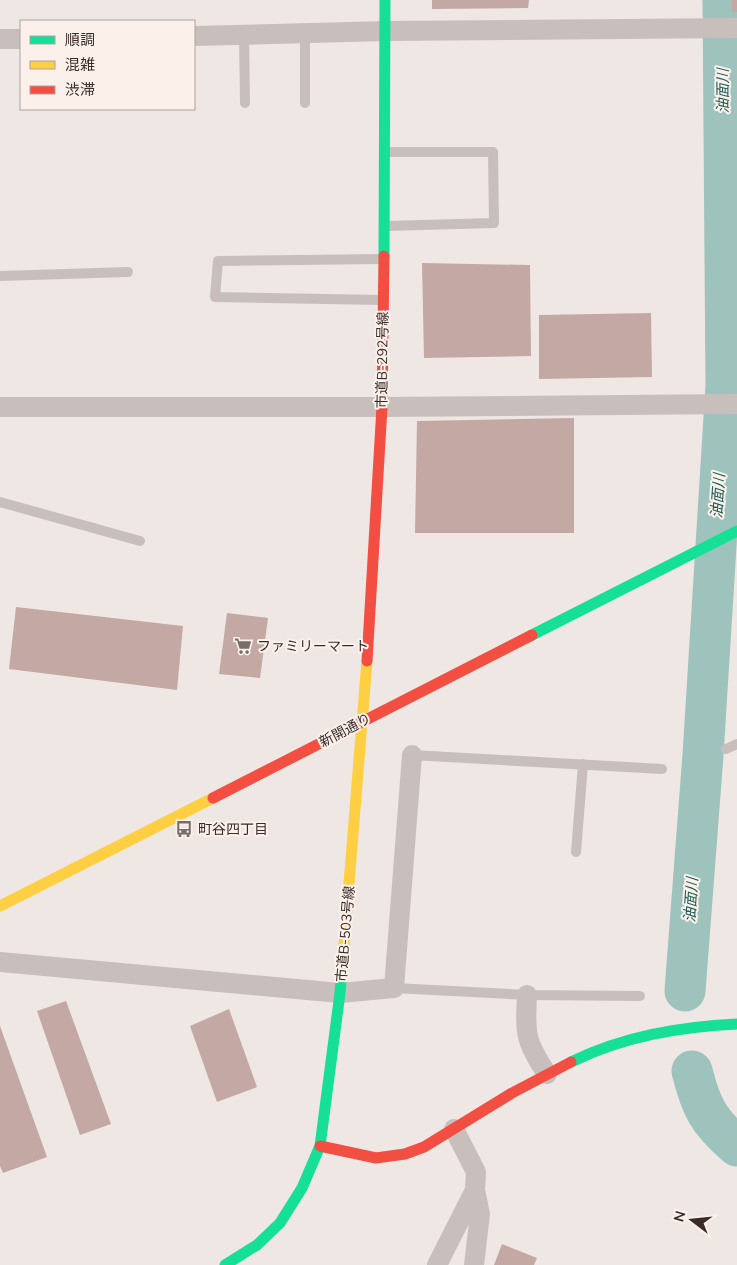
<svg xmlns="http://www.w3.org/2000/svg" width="737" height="1265" font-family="Mulish,'Noto Sans JP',sans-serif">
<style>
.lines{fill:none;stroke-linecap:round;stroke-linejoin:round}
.river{stroke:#9ec2bc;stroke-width:41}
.building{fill:#c4a8a4}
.lane{stroke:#c8bfbc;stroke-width:10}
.street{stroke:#c8bfbc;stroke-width:20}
.fast{stroke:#16e098;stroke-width:11}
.slow{stroke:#ffcf43;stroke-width:11}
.jam{stroke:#f24e42;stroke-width:11}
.labels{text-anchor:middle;stroke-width:4;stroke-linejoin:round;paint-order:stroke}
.street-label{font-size:14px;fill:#392b29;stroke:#fbf1ea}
.poi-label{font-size:14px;fill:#392b29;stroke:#fbf1ea;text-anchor:start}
.water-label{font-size:15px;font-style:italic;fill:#1c5d57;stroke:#fbf1ea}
</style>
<rect width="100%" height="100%" fill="#efe7e3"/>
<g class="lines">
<path class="river" d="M685,991l18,-236 23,-370 -3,-385
M692,1071c9,36 16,50 45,75"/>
</g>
<path class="building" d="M432,0h97l-1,8 -96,1z
M732,0h5v12h-5z
M422,263l108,2 1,91 -107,2z
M651,313l1,64 -113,2v-64z
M574,418v115h-159l2,-112z
M16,607l167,19 -6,64 -168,-21z
M227,613l41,5 -8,60 -41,-4z
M66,1001l45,123 -31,11 -43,-124z
M229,1009l28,78 -40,15 -27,-76z
M0,1026l47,131 -44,16 -3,-7z
M502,1244l35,14 -3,7h-40z"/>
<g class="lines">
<path class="lane" d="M244,35l1,68
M305,103v-69
M386,226l108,-3 -1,-71h-105
M0,276l128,-4
M382,300l-167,-3 3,-36 165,-2
M0,502l140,39
M726,749l11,-5
M412,755l250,14
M576,852l7,-88
M394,988l133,7 113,1"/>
<path class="street" d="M194,36l192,-5 351,-3
M0,39h21
M0,407h382l355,-3
M0,962l340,31 54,-5 18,-233
M527,995c-2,39 -2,46 20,79
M437,1265l38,-75 1,-18 -22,-43
M474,1265l6,-51 -5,-24"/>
<path class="fast" d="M384,256l1,-256
M532,635l205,-104
M571,1062c53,-26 108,-35 166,-38
M225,1265l32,-20 23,-22 22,-35 18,-42 20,-153 4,-48"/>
<path class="slow" d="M0,906l213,-108
M344,945l23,-284"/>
<path class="jam" d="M367,661l15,-254 2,-151
M213,798l319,-163
M320,1146l56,12 29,-4 19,-7 88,-54 59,-31"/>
</g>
<defs>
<g id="supermarket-bare" transform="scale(1.35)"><path d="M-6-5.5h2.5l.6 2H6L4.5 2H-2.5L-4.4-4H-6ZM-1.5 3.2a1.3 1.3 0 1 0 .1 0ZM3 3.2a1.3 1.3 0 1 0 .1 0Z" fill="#796d6a" stroke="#fbf1ea" stroke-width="2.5" paint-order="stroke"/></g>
<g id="bus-bare" transform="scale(1.35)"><path d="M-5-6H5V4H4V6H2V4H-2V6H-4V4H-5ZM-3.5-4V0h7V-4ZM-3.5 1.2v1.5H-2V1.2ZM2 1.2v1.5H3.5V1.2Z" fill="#796d6a" stroke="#fbf1ea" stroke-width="2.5" paint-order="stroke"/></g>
</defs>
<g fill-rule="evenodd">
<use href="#supermarket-bare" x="243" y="646"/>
<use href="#bus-bare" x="184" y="829"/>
</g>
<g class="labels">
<g class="street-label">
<text transform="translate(382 360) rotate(-89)" y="5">市道B-292号線</text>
<text transform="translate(345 730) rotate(-28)" y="5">新開通り</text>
<text transform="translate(345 934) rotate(-85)" y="5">市道B-503号線</text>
</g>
<g class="poi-label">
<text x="257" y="651">ファミリーマート</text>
<text x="198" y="834">町谷四丁目</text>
</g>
<g class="water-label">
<text transform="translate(723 91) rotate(-90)" y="5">油面川</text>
<text transform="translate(718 496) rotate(-86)" y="5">油面川</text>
<text transform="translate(691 900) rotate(-86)" y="5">油面川</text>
</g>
</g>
<rect x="20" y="20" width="175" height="90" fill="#fbf1ea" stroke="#ada29d"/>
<rect x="30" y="36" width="25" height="8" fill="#16e098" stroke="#ada29d"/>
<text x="65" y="45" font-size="15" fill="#392b29">順調</text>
<rect x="30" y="61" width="25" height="8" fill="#ffcf43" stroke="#ada29d"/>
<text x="65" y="70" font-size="15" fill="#392b29">混雑</text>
<rect x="30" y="86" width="25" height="8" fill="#f24e42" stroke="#ada29d"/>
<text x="65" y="95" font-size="15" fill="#392b29">渋滞</text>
<g transform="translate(692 1220) rotate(286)" stroke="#fbf1ea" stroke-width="4" paint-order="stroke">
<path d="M0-4L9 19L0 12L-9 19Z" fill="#392b29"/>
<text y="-8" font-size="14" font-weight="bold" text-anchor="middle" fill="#392b29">N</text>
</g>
</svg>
